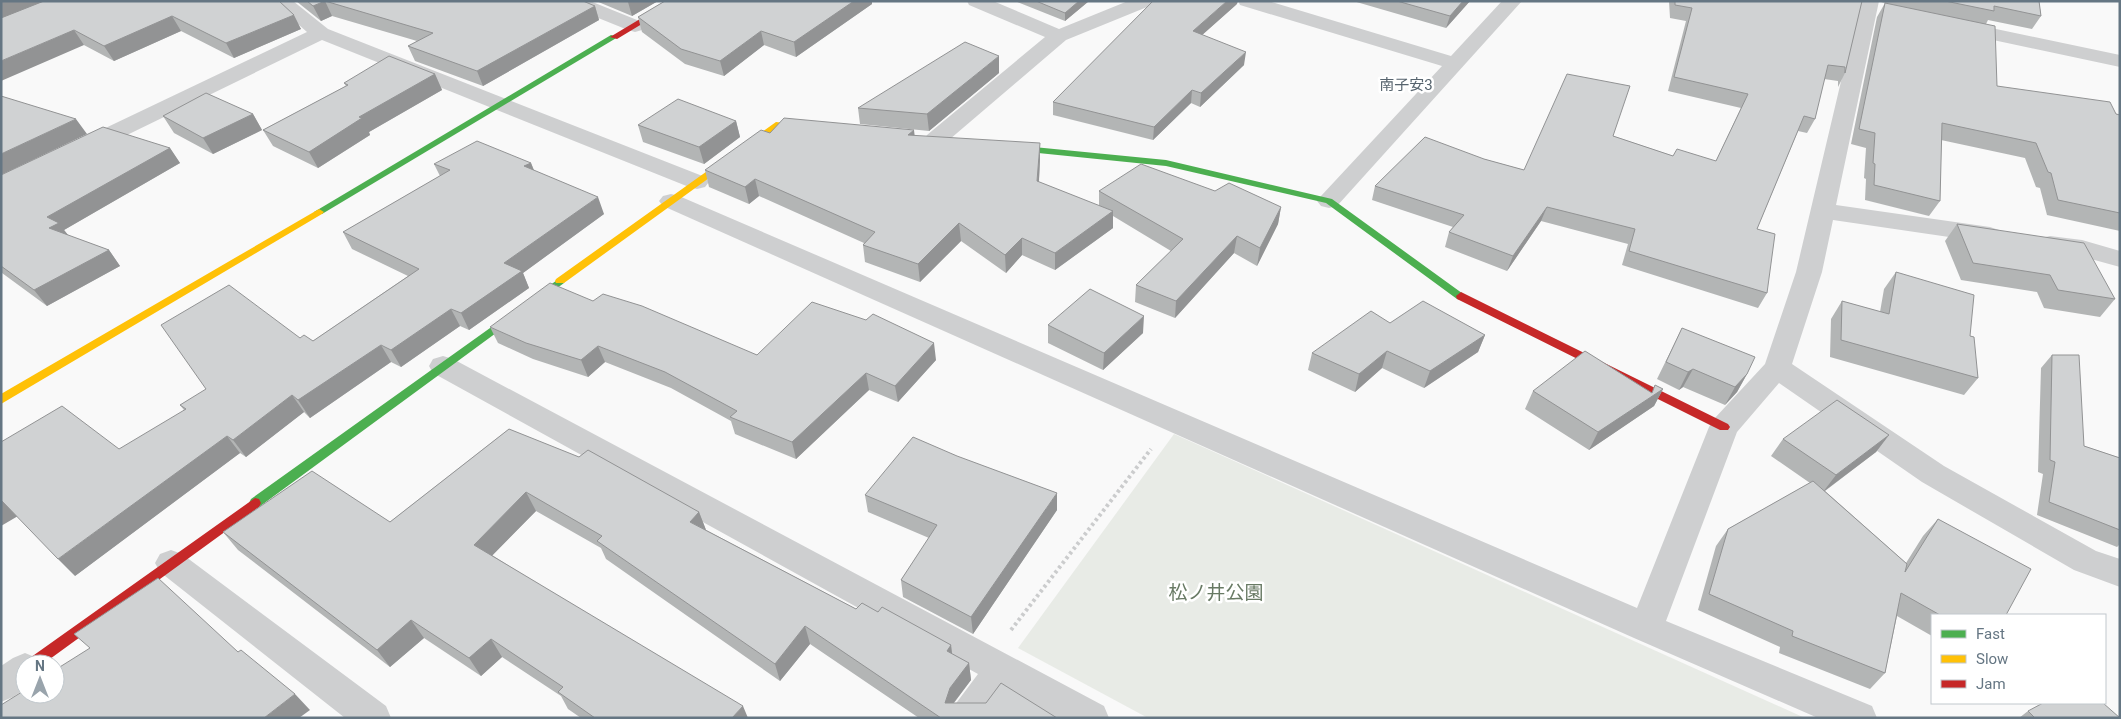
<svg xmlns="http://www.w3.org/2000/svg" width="2121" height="719" font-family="Roboto,'Noto Sans JP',sans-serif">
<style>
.green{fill:#e8ebe6}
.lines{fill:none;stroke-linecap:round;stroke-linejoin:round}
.path{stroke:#cbcccd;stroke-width:4;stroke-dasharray:3 3;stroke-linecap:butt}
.street{fill:#cecfd0;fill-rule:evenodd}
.fast{fill:#4caf50;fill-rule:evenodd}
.slow{fill:#ffc107;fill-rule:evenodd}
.jam{fill:#c62828;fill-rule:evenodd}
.wall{fill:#b3b5b5}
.shaded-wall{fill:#929394}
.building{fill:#d0d2d3;stroke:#929394}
.labels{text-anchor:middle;stroke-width:5;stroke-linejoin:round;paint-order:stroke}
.far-neighbourhood-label{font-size:15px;fill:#57646e;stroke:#fff}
.near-park-label{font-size:19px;fill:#687a64;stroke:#fff}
</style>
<rect width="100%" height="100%" fill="#f9f9f9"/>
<path class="green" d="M1174,434l631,284h-657l-130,-70z"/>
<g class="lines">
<path class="path" d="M1011,630l140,-181"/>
<path class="street" d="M272,1h21l35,28 377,148 4,5 -4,5 -8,2 -8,-2 -367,-147 -232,113 -8,2 -8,-2 -3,-5 3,-5 233,-111z
M564,1h26l52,21 3,4 -3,4 -7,2 -7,-2 -62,-25z
M967,1h26l66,28 69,-28h26l-2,4 -86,35 -123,105 -8,2 -8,-2 -3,-5 3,-5 118,-98 -76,-32z
M1238,1h30l183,55 51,-55h20l-185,205 -8,2 -8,-2 -4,-5 4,-5 121,-130 -202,-61z
M1860,1h19l-43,204 154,22 9,3 3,5 -3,5 -9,3 -157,-23 -11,52 -30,92 152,102 152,85 24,8v28l-46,-17 -152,-88 -143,-99 -42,49 -71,189 206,85 5,12h-59l-184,-80 -971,-432 -4,-5 4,-5 8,-2 8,2 958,412 72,-181 5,-8 51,-55 31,-92z
M1958,21l162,34v12l-169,-36 -3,-4 3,-4z
M2050,236l32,4 38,11v16l-40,-11 -39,-6 -3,-6 3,-6z
M443,356l10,3 651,347 5,12h-52l-50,-28 -19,28h-39l5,-12 24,-32 -545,-301 -4,-7 4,-7z
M171,550l11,4 204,152 5,12h-46l-185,-146 -5,-9 5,-9z
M25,653l12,5 3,6h-15v25l-12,8 -12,5v-36l12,-8z"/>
<path class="fast" d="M611,35l7,2 -296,177h-6l-2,-2z
M1003,144l163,16 166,39 134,97 -5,4 -4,-1 -131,-96 -160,-37 -166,-17 -2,-2z
M560,278l4,1 1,2 -1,2 -305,224 -4,1 -4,-1 -2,-4 2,-4z"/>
<path class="slow" d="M776,122l37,4 5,3 -5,3 -35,-4 -214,155h-8l-1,-2 1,-2z
M319,209l5,3 -2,2 -321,190v-10z"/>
<path class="jam" d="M670,1h10l-63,38 -7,-2z
M1461,292l267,132 2,3 -2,3h-8l-263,-131 -1,-3z
M255,498l4,1 2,4 -2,4 -216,157h-18l2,-4z"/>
</g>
<path class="wall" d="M1,1h278l22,28 -67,29 -53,-27 -67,30z
M296,1h287l12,5 4,14 -116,66 -68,-25 -7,-15 9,-5 -85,-25 -11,5z
M596,1h62l-26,15z
M665,1h207v3l-76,53 -32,-12 -40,31 -39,-12 -43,-32 -4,-15z
M1015,1h74l-24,20z
M1353,1h117l-24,27z
M1669,1h193l-17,72 -7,14v-6l-14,-2 -9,40 -8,14 -9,-2 -41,98 10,64 -9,15 -136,-43 6,-21 -87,-23 -34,50 -62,-24 4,-15 4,-5 -81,-27 3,-14 109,-27 40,11 89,-34 60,20 43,5 25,-53 -73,-17 18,-70 -16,-3z
M1880,1h159l2,15 -9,13 -44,-9 -2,4 11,62 123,29v116l-73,-16 -7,-27 -4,-1 -11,-29 -84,-18 -1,61 -11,15 -64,-16 1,-21 -2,-1 2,-30 -15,-4 26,-127 8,-14 -4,-1z
M1237,4l-35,31 42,30 -44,42 -9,-4 -38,37 -100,-25v-13z
M999,73l-70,58 -69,-7 -2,-16z
M435,74l7,16 -73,42 1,3 -52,33 -45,-22 -10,-16 83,-44 -2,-3z
M253,114l9,16 -49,24 -39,-21 -11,-17z
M736,121l4,16 -36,27 -61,-22 -5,-17z
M914,130v5l126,24 -1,23 60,24v-15h116l66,16 -3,17 -21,42 -23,-13 -59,65 -40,-16 1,-17 35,-34 -58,-35v12l-58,42 -33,-15 -16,18 -45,-32 -41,41 -55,-20 -2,-17 1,-2 -105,-47 -10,8 -40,-17 -4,-17 65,-37z
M170,148l10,15 -116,67 5,6 40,14 11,16 -73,40 -45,-33 -1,1v-99z
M531,163l3,7 70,44 -81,59 6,15 -60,42 -9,-4 -59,41 -10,-5 -81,56 -6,-6 -58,45 -6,-4 -165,123 109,-166 -4,-5 120,-67 13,3 95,-65 -56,-27 -9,-17 97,-56 -6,-12z
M1957,224l158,75 -15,18 -56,-9 -7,-16 -76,-12 -16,-39z
M1896,272l74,64 8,42 -14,17 -134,-38 1,-38 11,-18 38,11 4,-23z
M593,301l164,54 179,5 -38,42 -29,-12 -73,69 -61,-25 -4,-13 -60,-33 -66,-26 -17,15 -55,-18 -35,-16 -8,-16z
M1048,325l95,8 -40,37 -55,-27z
M1682,328l65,46 -10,18 -12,13 -42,-18 -4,3 -22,-11z
M1485,335l-7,17 -54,36 -42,-20 -27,24 -47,-22 4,-17z
M2052,355l32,91 36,12v86l-3,3 -80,-32 6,-41 -5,-2 3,-104z
M1663,389l-9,17 -65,44 -64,-41 8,-18 118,2z
M509,429l190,83 7,18 150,79 22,3 73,33 1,9 17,9 2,17 -17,23 103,15h-138l-109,-74 -30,37 -174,-122 -5,-11 -65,-37 -44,44 256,163h-167l-13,-9 -7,-13 -59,-39 -21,19 -57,-38 -34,29 -152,-117 -15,-18 167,-10z
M1889,435l-13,17 -51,39 81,72 17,-27 15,-17 68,96h-74v21l-35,-20 -12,57 -15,16 -91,-36 1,-6 -82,-37 18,-64 12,-17 82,-46 -39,-27 12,-17z
M865,495l192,15 -84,124 -70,-37 -2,-17 28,-42 -61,-26z
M2028,711l92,7h-101z"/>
<path class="shaded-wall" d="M1,1h46l-46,19z
M325,1l7,15 -11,5 -8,-15z
M629,1h29l-26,15 -4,-14z
M854,1h18v3l-76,53 -2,-15z
M1079,1h10l-24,20v-8z
M1227,1h11l-1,3 -45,40 1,-13z
M1463,1h7l-24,27 4,-12z
M595,6l4,14 -116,66 -6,-15z
M294,15l7,14 -67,29 -8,-15z
M172,16l9,15 -67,30 -10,-15z
M74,30l10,15 -83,36v-20z
M761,31l3,14 -40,31 -4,-15z
M1246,52l-2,13 -44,42 1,-14z
M999,56v17l-70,58 -2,-17z
M435,74l7,16 -73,42 1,3 -52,33 -9,-16 50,-35z
M1192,90l-1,13 -38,37 1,-13z
M253,114l9,16 -49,24 -10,-16z
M76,119l11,15 -86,41v-21z
M736,121l4,16 -36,27 -5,-17z
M914,130l2,17 -8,-12z
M1040,143v16l-2,39 -1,-17z
M170,148l10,15 -116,67 7,9 -22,-11 -2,-11z
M531,163l6,16 -13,-13z
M755,179l4,17 -10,8 -4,-17z
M598,197l6,17 -81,59 6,15 -60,42 -8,-17 43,-50z
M1281,207l-3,17 -21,42 3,-18z
M1547,207l-6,14 -34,50 6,-15z
M1113,211v17l-58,42v-17z
M959,223l2,18 -41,41 -2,-18z
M1237,236l-3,17 -59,65 1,-17z
M1022,238v17l-16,18 -1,-18z
M109,250l11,16 -73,40 -13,-16z
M451,309l9,17 -59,41 -10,-17z
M1144,316l-1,17 -40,37 1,-17z
M1485,335l-7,17 -54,36 6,-17z
M934,343l2,17 -38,42 -3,-16z
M381,345l10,17 -81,56 -12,-18z
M598,346l7,16 -17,15 -7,-17z
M1387,351l-5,17 -27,24 4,-18z
M1693,369l-10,18 -4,3 9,-18z
M866,373l3,17 -73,69 -4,-17z
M1747,374l-10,18 -12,13 10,-18z
M1663,389l-9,17 -65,44 9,-18z
M292,395l12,17 -58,45 -13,-17z
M1889,435l-13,17 -53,40 13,-17z
M227,436l13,17 -165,123 -17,-17z
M526,492l10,19 -51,52 -11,-18z
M1057,493v17l-84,124 -2,-17z
M1,500l17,16 -17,10z
M699,512l7,18 -16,-8z
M411,620l13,18 -34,29 -13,-17z
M805,626l5,18 -30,37 -5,-17z
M491,639l11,18 -21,19 -12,-18z
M951,645l2,17 -6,-11z
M969,663l2,17 -19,25 -7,-2 5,-15z
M295,694l15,16 -11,8h-35z
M743,706l5,12h-16z"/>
<path class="building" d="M44,1h235l15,14 -68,28 -54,-27 -68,30 -30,-16 -73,31v-43z
M307,1h18l-12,5z
M325,1h258l12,5 -118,65 -69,-25 25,-13z
M665,1h189l-60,41 -33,-11 -41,30 -39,-12 -43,-32z
M1036,1h43l-14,12z
M1153,1h74l-34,30 53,21 -45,41 -9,-3 -38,37 -101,-25z
M1397,1h66l-13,15z
M1675,1h187l-17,72v-6l-17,-2 -13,54 -11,-3 -47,113 18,5 -8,59 -138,-42 6,-22 -88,-22 -34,49 -64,-24 15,-17 -89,-29 50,-49 59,22 40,11 43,-96 63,12 -17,50 60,20 4,-7 39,12 32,-67 -74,-17 18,-69 -17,-3z
M1945,1h94l2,15 -47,-10v5z
M1885,3l110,23 2,60 113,16 6,12 4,1v98l-62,-13 -7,-27 -3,-1 -12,-29 -94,-20 -2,78 -66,-16 1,-21 -2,-1 2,-30 -16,-4z
M965,42l34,14 -72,58 -69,-6z
M389,56l46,18 -76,43 3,1 -53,34 -46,-22 85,-45 -4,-2z
M206,93l47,21 -50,24 -40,-22z
M1,96l75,23 -75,35z
M678,99l58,22 -37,26 -61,-22z
M784,118l130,12 -6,5 132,8 -3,38 76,30 -58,42 -33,-15 -17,17 -46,-32 -41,41 -55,-19 12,-13 -120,-53 -10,8 -40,-17 56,-40 9,3z
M103,127l67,21 -123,69 12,6 -10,5 60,22 -75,40 -33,-24v-91z
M477,141l54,22 -7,3 74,31 -94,66 18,8 -61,42 -10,-4 -60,41 -10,-5 -83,55 -6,-5 -59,45 -6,-4 -169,123 -57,-59v-58l61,-36 57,43 67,-40 -6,-4 26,-16 -45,-64 68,-40 71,53 4,-3 9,6 106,-72 -76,-37 107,-62 -16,-6z
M1141,164l74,27 14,-8 52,24 -21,41 -23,-12 -61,65 -40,-16 47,-46 -84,-48z
M1957,224l127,19 31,56 -57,-9 -8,-15 -77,-12z
M1896,272l78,23 -4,41 4,1 4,41 -137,-38 1,-39 47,13z
M550,283l43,18 10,-7 39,12 115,49 55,-53 54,18 7,-6 61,29 -39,43 -29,-13 -74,69 -62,-25 7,-6 -72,-39 -67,-26 -17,14 -55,-17 -36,-16z
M1090,289l54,27 -40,37 -56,-28z
M1423,301l62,34 -55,36 -43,-20 -28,23 -47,-21 59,-42 19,12z
M1682,328l73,29 -8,17 -12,13 -42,-18 -5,3 -22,-10z
M1585,351l67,42 3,-8 8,4 -65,43 -65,-41z
M2052,355h27l5,91 36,12v72l-71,-28 6,-40 -5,-2z
M1837,400l52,35 -53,40 -53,-36z
M509,429l70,28 9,-7 111,62 -9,10 166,87 6,-6 16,9 4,-5 69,38 -4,6 22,12 -19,25 -5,15h41l15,-20 56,35h-116l-136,-92 -30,38 -178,-123 5,-5 -76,-44 -52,53 269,161 -11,12h-137l-37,-26 5,-5 -72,-48 -22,19 -58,-38 -34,30 -154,-118 89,-61 78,51z
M913,437l44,19 100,37 -86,124 -70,-37 36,-55 -72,-30z
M1813,481l94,83 -2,8 33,-53 93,50 -25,46h-66l-39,-22 -16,80 -93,-37 1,-5 -84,-37 19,-65z
M158,578l80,74 3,-2 54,44 -31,24h-263v-13l24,-15v4h30v-24l35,-22 -16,-14z
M2043,703h60l17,15h-85l-7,-7z"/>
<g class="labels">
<g class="far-neighbourhood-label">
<text x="1406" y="90">南子安3</text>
</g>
<g class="near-park-label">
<text x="1216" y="599">松ノ井公園</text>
</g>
</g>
<rect width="2121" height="719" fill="none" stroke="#657683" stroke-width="5"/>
<rect x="1931" y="614" width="175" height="90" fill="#ffffff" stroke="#c1c8cd"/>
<rect x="1941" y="630" width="25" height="8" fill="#4caf50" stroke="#c1c8cd"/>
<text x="1976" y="639" font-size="15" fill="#657683">Fast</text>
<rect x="1941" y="655" width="25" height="8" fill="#ffc107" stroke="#c1c8cd"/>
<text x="1976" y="664" font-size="15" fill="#657683">Slow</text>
<rect x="1941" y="680" width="25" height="8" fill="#c62828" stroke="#c1c8cd"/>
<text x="1976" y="689" font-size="15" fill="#657683">Jam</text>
<g transform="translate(40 679)"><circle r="24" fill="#ffffff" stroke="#c1c8cd"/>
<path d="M0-4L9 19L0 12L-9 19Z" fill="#99a4ac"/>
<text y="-8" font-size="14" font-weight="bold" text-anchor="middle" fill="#657683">N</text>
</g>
</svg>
